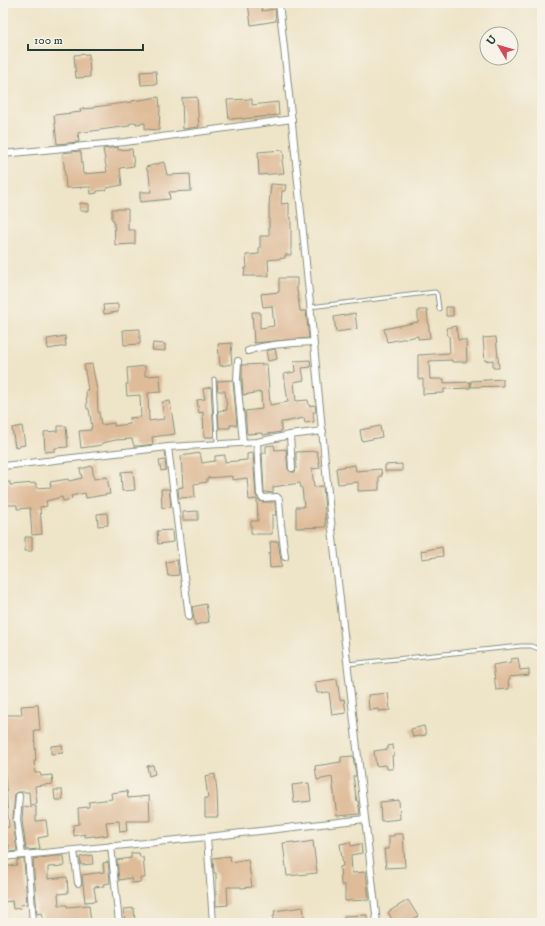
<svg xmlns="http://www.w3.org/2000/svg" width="545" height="926" font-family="'IM FELL DW Pica',serif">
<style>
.building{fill:#dfbc99}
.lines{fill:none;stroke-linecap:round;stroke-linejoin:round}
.lane-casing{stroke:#86907e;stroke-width:5}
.street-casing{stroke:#86907e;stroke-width:8}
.lane{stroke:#fff;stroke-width:3}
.street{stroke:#fff;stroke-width:6}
</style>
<rect width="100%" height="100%" fill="#f7f3e8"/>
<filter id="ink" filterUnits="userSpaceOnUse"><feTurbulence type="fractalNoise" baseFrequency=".025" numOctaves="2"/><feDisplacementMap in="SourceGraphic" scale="8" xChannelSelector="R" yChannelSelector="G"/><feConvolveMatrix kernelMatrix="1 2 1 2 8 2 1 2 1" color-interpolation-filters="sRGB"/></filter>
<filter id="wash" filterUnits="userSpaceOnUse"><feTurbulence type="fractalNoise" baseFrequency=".012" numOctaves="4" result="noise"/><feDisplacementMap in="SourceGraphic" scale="16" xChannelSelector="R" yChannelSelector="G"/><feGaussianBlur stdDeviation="0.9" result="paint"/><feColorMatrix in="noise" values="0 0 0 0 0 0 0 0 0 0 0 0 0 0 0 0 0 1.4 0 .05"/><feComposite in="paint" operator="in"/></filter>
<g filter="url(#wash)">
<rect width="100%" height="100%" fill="#eee4c8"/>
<g id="blocks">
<path class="building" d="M248,3h13l1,8 13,-2 1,12 -25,4z
M89,54l1,23 -14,1 -2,-23z
M156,71l1,13 -16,1 -1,-13z
M159,97l1,11 -1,22 -14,-1v-6l-9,1v-2l-7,2v2l-51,7 1,9 -22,2 -3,-29 27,-3 -1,-3 14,-1v-1l38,-5v-1z
M197,97l2,30 -16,2 -1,-31z
M252,99v6l26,-3 1,13 -37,4v-1l-13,1 -2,-19z
M118,147v3l14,-1 2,17 -14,2 2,17 -15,3v2l-10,1v2l-6,1 -1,-7 -24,1 -3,-35 17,-2 1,2 2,21 24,-2 -4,-23z
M283,150l1,9 -2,1 2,13 -25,2 -1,-23z
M164,162l3,13 23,-1 1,17 -22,1 1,7 -30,3v-10h11l-2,-17 -3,-8z
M271,184l15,1 -1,6h-3l-1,13 8,-1v14h2v38h-6v3l-17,2 1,16h-25l1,-8h2l-1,-13 13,-1v-6h1v-12h9v-31z
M80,203l9,1v7h-9z
M112,209h16v21h7v14l-20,1 -1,-25h-2z
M279,278h18v12l3,21h6l3,27 -55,5 -2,-31h8v16l14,-2 -2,-20 -9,1 -2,-13 18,-2z
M118,304v8l-14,2 -1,-9z
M446,307h7v9h-7z
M418,310h9l3,28 -12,1v-3l-31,6 -3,-13 34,-7z
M355,313l2,16 -21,3 -2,-15z
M456,326l2,14h8l1,22h-15v-2l-23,1 1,18h14v4l26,-1v6l-26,1v4l-21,1v-15h-5v-24l32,-2 -1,-17h-1l-2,-8z
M140,329v15l-16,1 -1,-15z
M65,336l1,10 -18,3 -1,-10z
M496,337l3,31h-6v-8l-8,1 -2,-23z
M153,343l12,1v7l-13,-1z
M232,343l-1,10 1,11 -12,2 -2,-22z
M275,349l2,10 -9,2 -2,-10z
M310,360l1,7 -9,1 2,12 -10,2 2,19 12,-1 1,6 6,-1 1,7h-3l1,10 -9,1 -1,-5 -20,4h-3v10l-19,3v-2l-15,1 -2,-23 17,-2 -1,-17 -18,3 -1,-16v-14l25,-1 3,41 18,-3 -4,-28 11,-2 -1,-11z
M92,364l5,26 1,22h1l2,13 13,-2v3l16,-2 -1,-6 12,-1 -1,-22 -13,1 -1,-12h2l-1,-16 18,-2v10l15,-1 1,17 -13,1 1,28 15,-2 -2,-17 8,-1 5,33 -23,3 1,7 -14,2h-5l-2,-7 -16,1 -14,3v2l-21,3 -2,-17 12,-1v-3h1l-3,-18h-2l-1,-19h2l-4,-25z
M503,379v7l-32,1v-6z
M233,380l4,45h-7v3h-11l-1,-17 9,-1 -2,-19h-7l-1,-10z
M211,387l3,50h-10l-1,-25 -4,1 -2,-13 8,-1 -2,-10z
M22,426l3,19 -10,2 -3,-19z
M58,426h8l2,21 -13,1v3l-10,1 -1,-20 14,-1z
M380,426l2,11 -20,4 -2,-11z
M274,445l1,5 11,-1 2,20 4,3h3l1,-4v-16l21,-1 3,17 -8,1 2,18 9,-1 3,41 -30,1v-21h8l-2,-19h-1l-1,-5 -27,4v6l-9,-1 -2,-39h4v-7z
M200,453l2,10 13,-2v-5l10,-1v7l22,-2v-6l6,-1 3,43 5,6h13l1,1 1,12h-4v19h-21v-13h7l-1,-22 -8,1 -2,-22 -15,2v-4l-25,2v4l-13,2 1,13 -16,1 -1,-10 5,-1 -2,-31z
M165,460l1,10 -5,1 -2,-10z
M402,464v7h-17v-6z
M355,465l1,6 25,-2 1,7h-3v14l-21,1v-9l-20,2 -2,-16z
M92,466l2,13 13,-2 3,17 -24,4 -1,-5 -14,3 1,3 -9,2 -1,-4 -16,4 1,5 -7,1 2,27 -10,1 -2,-27 -13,1v-4h-14v-23h7v3l26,-2v5l15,-1 -1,-5 18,-3 1,2 13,-3 -2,-9z
M133,471l2,19 -13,1 -1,-19z
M161,489h8l2,18 -9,1z
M198,511v9h-15v-8z
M107,513l1,12 -10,1 -1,-12z
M172,530l1,12 -15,2 -1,-13z
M25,537h7v14h-7z
M278,541l4,26 -12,1 -1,-15h2l-1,-11z
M442,547l1,9 -21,3 -1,-8z
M177,560l2,15 -11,1 -2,-14z
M206,604l3,18 -14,3 -3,-18z
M518,658l2,12 9,-1v6l-20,2 1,3h-2l1,9 -13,1 -3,-25 18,-3v-3z
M337,679l3,21 4,-1 2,14 -14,2 -3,-23 -12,1 -2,-11z
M388,693l2,17 -11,1v-2l-10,1 -1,-15z
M38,705l2,25h-6l2,31h-2l1,12h5l1,3 11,-1 1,9 -18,2 2,17 -7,2 -1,-13h-10l-4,1 -2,27 4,31 -8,1v-8l-6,1v-17l6,-1 -6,-79v-33h19l-1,-9z
M424,726l2,9 -13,2 -2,-8z
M62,745l1,8 -12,1v-8z
M393,745l1,10 -2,1 1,13h-6l-1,-4 -10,1 -2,-15 14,-2v-3z
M353,756l3,18v2h-3l3,20 1,5h1l2,13 -23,2 -5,-39 -15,3 -2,-14 26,-4v-5z
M153,765l2,9 -6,2 -2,-10z
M215,774l2,18 1,25h-13v-19h3l-3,-22z
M309,783l2,18 -17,2 -2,-18z
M54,790h8l1,10h-8z
M127,791l1,7 21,-2 1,25h-24l1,10 -7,1 -1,-11 -13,1 2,13 -13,2v-1l-10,1v-3l-11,2 -1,-11 6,-1 -1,-16 11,-1v-5l23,-3 -1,-6z
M399,800l1,19 -19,2 -1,-19z
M36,806v15l10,-1 2,16 -10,2 2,11 -14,1 -4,-30 1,-13z
M394,834h9l2,33 -19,1 -2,-19h5v-13h5z
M313,841l4,32 -30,3 -4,-33 11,-1v2z
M350,842l1,4 10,-2 1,9 -11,2 1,18 14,-1 3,28 -24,1v-16h-4l-1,-18 3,-1 -3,-22z
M131,853h8l1,4h3l2,21h-5v4l-8,1 -1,-5 -12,2 -2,-20 14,-2z
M92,855l1,9 -12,1 -1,-8z
M55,856h9l1,10 -17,1v12l19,-2 1,16 -10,1 1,11h8v2l22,-2 2,18h-47l-2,-10 -5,1 -4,-55z
M230,856l1,6 17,-3 4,28 -11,1v-1h-14l1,18 -12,1v-33h-2l-1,-15z
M24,859l3,45 -7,1 1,3 -8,1 -1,-8 -9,1v-35l14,-2v-5z
M108,862l2,21 -7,1 1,2 -10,1 2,14 -11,1 -3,-27 22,-3 -1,-9z
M408,900l10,16 -11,7h-13l-6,-11z
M303,907l2,16h-32v-7h2l-1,-5z
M134,908l1,15h-10l-1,-14z
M367,915v8h-23v-7z"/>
</g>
</g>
<g filter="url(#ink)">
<use href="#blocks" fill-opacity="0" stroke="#86907e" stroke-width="1"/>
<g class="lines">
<g class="lane-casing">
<path id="lane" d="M310,307l125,-15 2,2 2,15
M214,379l3,65
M348,664l173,-18h10l11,4"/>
</g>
<g class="street-casing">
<path id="street" d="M279,3c19,166 34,333 50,500 15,140 33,280 48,420
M3,154l122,-12 167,-23
M248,351c17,-7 46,-8 65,-9
M238,361l-1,18 6,63
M290,435l2,33
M257,442l3,52 3,4 14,-1 2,2 2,26 4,32
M168,447l21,170
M3,466l165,-19 89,-5 33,-7 33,-4
M19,796l-2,24 5,35
M207,837l6,86
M111,846l8,77
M74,850l4,33
M28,855l5,68
M3,857l204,-20 158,-18"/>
</g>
<use href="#lane" class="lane"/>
<use href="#street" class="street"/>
</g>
</g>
<rect width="545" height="926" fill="none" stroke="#f7f3e8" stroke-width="16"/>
<g transform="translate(499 46) rotate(308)"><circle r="19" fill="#f7f3e8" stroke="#a1aaa0"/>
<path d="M0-3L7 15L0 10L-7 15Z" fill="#d1495b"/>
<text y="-6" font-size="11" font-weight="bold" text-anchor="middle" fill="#1f3d34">U</text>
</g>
<path d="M28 44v6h115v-6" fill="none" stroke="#1f3d34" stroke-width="2"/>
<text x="34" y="44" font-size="12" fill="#1f3d34" stroke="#f7f3e8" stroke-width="3" paint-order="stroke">100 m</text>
</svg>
